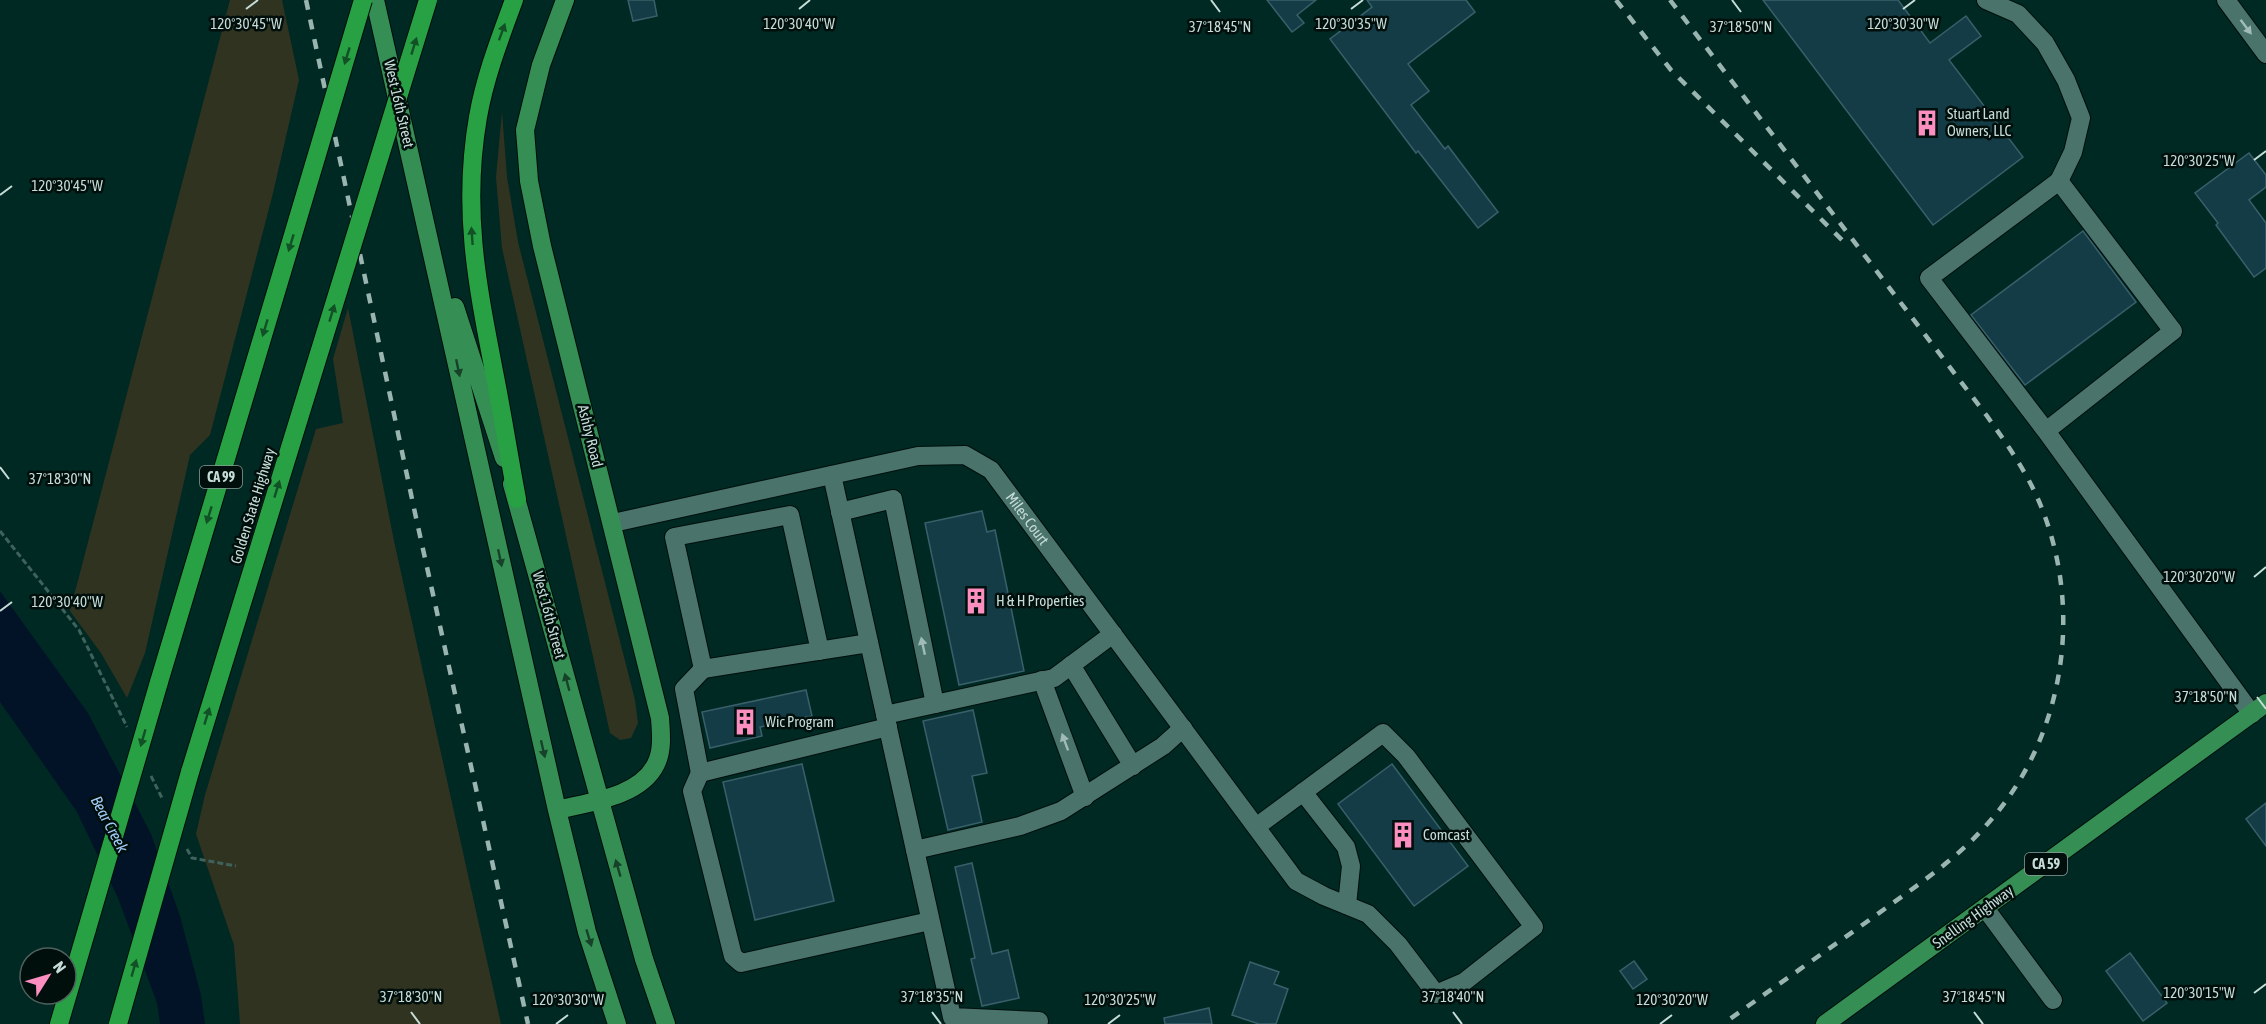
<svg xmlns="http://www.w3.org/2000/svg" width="2266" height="1024" font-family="'Asap Condensed',sans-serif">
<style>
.green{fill:#313321}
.water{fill:#021327}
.building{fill:#143c46;stroke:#39606a;stroke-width:1.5}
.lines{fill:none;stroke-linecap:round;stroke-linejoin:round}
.minor-casing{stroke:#000f0c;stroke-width:20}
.major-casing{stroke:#000f0c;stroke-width:20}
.highway-casing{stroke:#000f0c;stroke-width:20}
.path{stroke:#3f625c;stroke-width:3;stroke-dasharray:6 3;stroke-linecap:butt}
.minor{stroke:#4a736b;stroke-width:18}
.major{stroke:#358f54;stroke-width:18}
.highway{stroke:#27a144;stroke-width:18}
.rail{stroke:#9ab4af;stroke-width:4.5;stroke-dasharray:10 10;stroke-linecap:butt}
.highway-bridge-casing{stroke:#000f0c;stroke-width:20;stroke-linecap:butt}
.highway-bridge{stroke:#27a144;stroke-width:18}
.oneway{fill:#a1bcb7}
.oneway2{fill:#125125}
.oneway3{fill:#164229}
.ticks{fill:none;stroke:#c6dcd7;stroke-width:2}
.labels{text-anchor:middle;stroke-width:5;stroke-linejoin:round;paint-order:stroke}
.shield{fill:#010f0c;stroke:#8b9e9a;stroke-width:1.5}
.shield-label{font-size:14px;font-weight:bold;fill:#c6dcd7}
.street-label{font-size:15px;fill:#c6dcd7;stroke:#010f0c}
.poi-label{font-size:15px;fill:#c6dcd7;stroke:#010f0c;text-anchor:start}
.water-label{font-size:16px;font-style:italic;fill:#a1ccf8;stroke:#010f0c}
.ticks-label{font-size:15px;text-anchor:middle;fill:#c6dcd7;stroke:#010f0c;stroke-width:5;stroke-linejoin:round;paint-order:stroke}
</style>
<rect width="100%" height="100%" fill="#002923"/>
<path class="green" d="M230,0h52l17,80 -26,113 -63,242 -20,20 -45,198 -18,45 -26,-45 -31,-42z
M502,112l5,65 11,65 117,458 3,23 -7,15 -11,2 -10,-7 -108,-485 -6,-71z
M348,308l46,233 107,483h-261l-6,-79 -38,-111 9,-39 111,-366 27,-6 -10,-64z"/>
<path class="water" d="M0,591l88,122 63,121 29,82 21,79 4,29h-45l-3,-21 -39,-105 -41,-86 -77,-110z"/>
<path class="building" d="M628,0h26l3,16 -24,5z
M1267,0h49l-19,15 7,8 -12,9z
M1367,0h99l9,12 -67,52 21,27 -18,14 34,44 3,-3 50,66 -20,16 -60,-77 -2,2 -86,-114 42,-32z
M1763,0h135l32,43 36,-27 15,20 -32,24 74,97 -90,68z
M2249,153l17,22v12l-17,13 17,23v45l-12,9 -38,-52 2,-2 -23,-30z
M2083,231l53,71 -111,83 -54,-70z
M982,511l5,21 8,-2 29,141 -65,14 -34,-162z
M806,690l6,26 -52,11 2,9 -52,12 -8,-36z
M973,710l14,63 -15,3 10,46 -34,8 -25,-109z
M802,764l32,137 -79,19 -32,-138z
M1392,764l76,102 -54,40 -76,-102z
M2266,803v43l-20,-27z
M972,863l20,91 16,-4 11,48 -37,8 -11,-47 4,-1 -20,-91z
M2130,953l37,50 -24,18 -37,-50z
M1634,961l13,18 -14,10 -13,-18z
M1250,962l29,10 -5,12 14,5 -12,35h-17l-27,-9z
M1209,1008l3,16h-47l-1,-6z"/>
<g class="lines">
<g class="minor-casing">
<g id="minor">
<path d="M1986,0l32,14 27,29 21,37 15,38 -8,34 -14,29"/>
<path d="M2226,0l40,54"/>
<path d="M2046,431l127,-100 -114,-150 -130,97 117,153 206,283"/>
<path d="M832,475l120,542 87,4"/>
<path d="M840,512l53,-13 42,205"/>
<path id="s1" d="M613,523l305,-67 47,-1 26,15 305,411 28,15 44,18 30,30 38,50 28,-12 70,-55 -128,-171 -23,-23 -127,94"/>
<path d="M820,651l-30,-136 -116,22 29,132 166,-26"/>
<path d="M1071,665l62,101"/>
<path d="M1042,680l43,117"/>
<path d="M885,715l169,-37 59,-44"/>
<path d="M888,727l-188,46 -8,18 41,165 8,7 189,-42"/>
<path d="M700,773l-16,-84 19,-20"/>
<path d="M1303,792l43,55 5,19 -4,39"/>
<path d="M915,850l105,-24 41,-15 102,-65 20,-18"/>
<path d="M1985,908l68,92"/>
</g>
</g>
<g class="major-casing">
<path id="major" d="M375,0l182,810 30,122 30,92
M455,307l49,151
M512,484l132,475 22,65
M557,810c32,-8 83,-13 99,-46 7,-14 5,-31 4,-46l-118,-472 -13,-65 -4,-51 16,-65 24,-65
M1825,1024l441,-321"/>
</g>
<g class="highway-casing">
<path id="highway" d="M514,0c-14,38 -29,77 -36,117 -17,97 1,176 19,270 7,37 13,75 20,112
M159,682l123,-410
M190,772l118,-383
M59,1024l28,-95"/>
</g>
<path class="path" d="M0,531l79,99 48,97
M151,776l12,24
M187,849l5,9 44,8"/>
<use href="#minor" class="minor"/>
<use href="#major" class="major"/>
<use href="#highway" class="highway"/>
<path class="rail" d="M306,0l109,513 113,511
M1616,0l55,70 177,176
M1670,0l317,416c22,31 44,62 57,98 40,107 17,233 -63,317 -28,30 -62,53 -95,77 -54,39 -109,77 -163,116"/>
<g class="highway-bridge-casing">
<path id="highway-bridge" d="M282,272l81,-272
M308,389l120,-389
M87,929l72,-247
M118,1024l72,-252"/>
</g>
<use href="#highway-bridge" class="highway-bridge"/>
</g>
<defs><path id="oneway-solid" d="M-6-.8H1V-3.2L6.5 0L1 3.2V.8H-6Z" transform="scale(1.5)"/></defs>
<g class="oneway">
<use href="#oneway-solid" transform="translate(2246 27) rotate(53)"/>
<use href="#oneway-solid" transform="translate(923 646) rotate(-102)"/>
<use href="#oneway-solid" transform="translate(1065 742) rotate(-110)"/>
</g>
<g class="oneway2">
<use href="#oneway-solid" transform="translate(502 32) rotate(-70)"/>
<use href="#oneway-solid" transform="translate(414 46) rotate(-73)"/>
<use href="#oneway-solid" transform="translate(347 56) rotate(107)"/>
<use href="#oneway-solid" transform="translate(472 236) rotate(-94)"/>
<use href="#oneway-solid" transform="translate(291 243) rotate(107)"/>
<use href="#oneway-solid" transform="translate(332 313) rotate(-73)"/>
<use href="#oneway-solid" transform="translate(265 328) rotate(107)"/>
<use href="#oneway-solid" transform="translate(277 489) rotate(-73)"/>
<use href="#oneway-solid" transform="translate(209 515) rotate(107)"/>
<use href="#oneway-solid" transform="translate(207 716) rotate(-73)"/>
<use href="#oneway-solid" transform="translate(143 738) rotate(106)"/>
<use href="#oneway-solid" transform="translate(134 968) rotate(-74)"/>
</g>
<g class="oneway3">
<use href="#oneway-solid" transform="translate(458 368) rotate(78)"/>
<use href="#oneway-solid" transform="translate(500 558) rotate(78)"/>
<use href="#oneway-solid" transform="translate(567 682) rotate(-105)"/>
<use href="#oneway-solid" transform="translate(543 749) rotate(77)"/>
<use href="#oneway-solid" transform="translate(618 868) rotate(-106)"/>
<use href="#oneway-solid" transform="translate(589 938) rotate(73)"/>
</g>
<path class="ticks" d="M1211,0l9,12M1732,0l9,12M246,9l12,-9M799,9l11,-9M1351,9l12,-9M1903,9l12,-9M2254,160l12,-9M0,195l12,-9M0,467l9,12M2254,577l12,-10M0,611l12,-9M2257,697l9,12M2254,993l12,-9M411,1012l9,12M932,1012l9,12M1453,1012l9,12M1974,1012l9,12M556,1024l12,-9M1108,1024l12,-9M1660,1024l12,-9"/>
<defs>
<g id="building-bare" transform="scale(2.07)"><path d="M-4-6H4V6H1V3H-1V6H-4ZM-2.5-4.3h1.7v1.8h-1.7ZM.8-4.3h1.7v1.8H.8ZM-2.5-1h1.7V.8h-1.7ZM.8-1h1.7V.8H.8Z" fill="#fd8ec0" stroke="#010f0c" stroke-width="2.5" paint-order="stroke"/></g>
</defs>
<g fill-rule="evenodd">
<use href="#building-bare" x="1927" y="123"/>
<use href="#building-bare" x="976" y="601"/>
<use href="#building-bare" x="745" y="722"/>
<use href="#building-bare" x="1403" y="835"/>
</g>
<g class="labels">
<g class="shield">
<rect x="200" y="466" width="42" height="22" rx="4.5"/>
<rect x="2025" y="853" width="42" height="22" rx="4.5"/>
</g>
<g class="shield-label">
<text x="221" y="482">CA 99</text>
<text x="2046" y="869">CA 59</text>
</g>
<g class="street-label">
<text transform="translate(399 104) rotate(77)" y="5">West 16th Street</text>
<text transform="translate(590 436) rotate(76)" y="5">Ashby Road</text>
<text transform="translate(253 506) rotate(-73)" y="5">Golden State Highway</text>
<text dy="5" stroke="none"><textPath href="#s1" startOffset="450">Miles Court</textPath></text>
<text transform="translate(549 615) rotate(75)" y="5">West 16th Street</text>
<text transform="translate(1973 917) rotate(-36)" y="5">Snelling Highway</text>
</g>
<g class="poi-label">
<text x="1947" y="119">Stuart Land<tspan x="1947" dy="17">Owners, LLC</tspan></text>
<text x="996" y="606">H &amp; H Properties</text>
<text x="765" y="727">Wic Program</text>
<text x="1423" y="840">Comcast</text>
</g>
<g class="water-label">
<text transform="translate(110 824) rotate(62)" y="6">Bear Creek</text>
</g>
</g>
<g class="ticks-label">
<text x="246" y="29">120°30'45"W</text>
<text x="799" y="29">120°30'40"W</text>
<text x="1351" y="29">120°30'35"W</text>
<text x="1903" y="29">120°30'30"W</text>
<text x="1220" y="32">37°18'45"N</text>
<text x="1741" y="32">37°18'50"N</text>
<text x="2199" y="166">120°30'25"W</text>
<text x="67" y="191">120°30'45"W</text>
<text x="60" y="484">37°18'30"N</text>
<text x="2199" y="582">120°30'20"W</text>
<text x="67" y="607">120°30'40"W</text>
<text x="2206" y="702">37°18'50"N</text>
<text x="2199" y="998">120°30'15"W</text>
<text x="411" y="1002">37°18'30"N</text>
<text x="932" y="1002">37°18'35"N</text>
<text x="1453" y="1002">37°18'40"N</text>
<text x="1974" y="1002">37°18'45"N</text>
<text x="568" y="1005">120°30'30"W</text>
<text x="1120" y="1005">120°30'25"W</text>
<text x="1672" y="1005">120°30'20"W</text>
</g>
<g transform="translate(48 976) rotate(53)"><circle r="28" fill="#010f0c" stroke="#50615d" stroke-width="1.5"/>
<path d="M0-4.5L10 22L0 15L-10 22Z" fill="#fd8ec0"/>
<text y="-9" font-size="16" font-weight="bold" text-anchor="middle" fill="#c6dcd7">N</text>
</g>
</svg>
